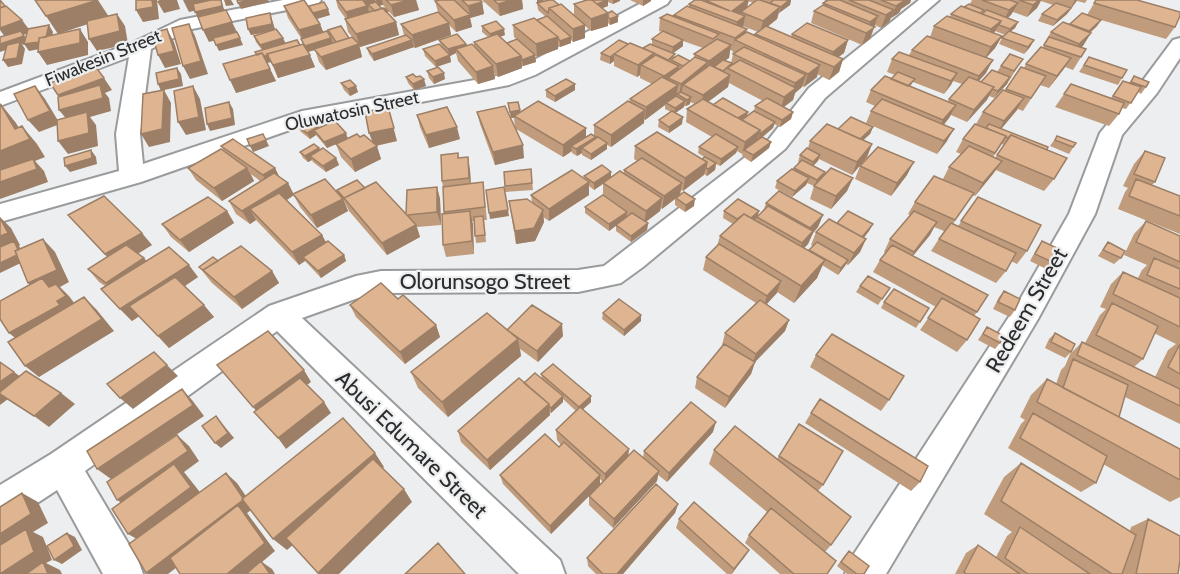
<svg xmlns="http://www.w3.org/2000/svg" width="1180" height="574" font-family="Cabin,sans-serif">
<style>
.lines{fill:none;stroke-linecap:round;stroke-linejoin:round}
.street-casing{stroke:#999b9c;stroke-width:4}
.street{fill:#fff;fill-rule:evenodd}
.wall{fill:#c09c7d;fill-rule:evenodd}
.shaded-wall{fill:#9c7f66}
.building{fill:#dfb591;stroke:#9c7f66;stroke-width:1.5}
.labels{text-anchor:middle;stroke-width:4.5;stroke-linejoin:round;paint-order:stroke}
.far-street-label{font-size:18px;fill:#2c2c2d;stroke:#eceeef}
.street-label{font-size:22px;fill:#2c2c2d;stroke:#eceeef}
</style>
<rect width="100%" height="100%" fill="#eceeef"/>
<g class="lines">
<g class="street-casing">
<path id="street" d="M283,0h38l-3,4 -6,1 -120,24 -41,20 -11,85 3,30 159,-53 195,-35 24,-9 126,-67h23l-3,4 -132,71 -26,10 -202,39 -166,58 -141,40v-18l119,-33 -3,-37 13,-77 -129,49v-14l134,-50 46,-22z
M919,0h20l-114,98 -40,51 -142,118 -22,16 -43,9 -197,1 -23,5 -56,20 258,242 5,14h-46l-242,-243 -192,140 53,89 5,14h-40l-46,-84 -44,29 -13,5v-39l51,-31 218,-148 87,-30 25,-5 197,-1 26,-4 165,-127 40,-51z
M1180,38v20l-23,35 -35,42 -27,79 -57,105 -152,255h-41l5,-14 168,-257 51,-89 31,-81 41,-50 32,-43z"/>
</g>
<use href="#street" class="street"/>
</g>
<path class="wall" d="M336,0h39l2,3 -2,-3h41l3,10 -25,7 -11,-12h-4l3,4 6,2v3l8,8 3,13 -39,12 -1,-1 3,11 -36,13 -7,-8 -4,-12 -7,2 7,15 -37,11 -7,-16 -4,1 9,18 -40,12 26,-43 -6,-8 -2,-6 13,-4 -16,3 -3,-6 22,-16 5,16 10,14 15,2 3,-1 -2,-6 -13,-20 -4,-12 25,2 21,7 -13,4 6,13 6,3 -1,-5 26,9 -6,-7 -3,-13h1l-8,-11z
M440,0h40l2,2 2,12 -14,4 2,9 -16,5 -7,-7 2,10 -36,13 -2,-2 1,1 -40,14 -5,-7 -2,-6 37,-13 -3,-11 37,-12 -3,-11z
M482,0h40l1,9 -23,7z
M587,0h33l-7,4 -5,-2v4l-6,2 16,14 -8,3 -2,-2v3l-17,5 -6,-5v12l-12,4 -2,-2v3l-11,4 -2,-2v4l-21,8 -2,-2 1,7 -13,4h-1v2l-24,9 -4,-4 1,6 -17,5 -20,-23 -2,-8 -6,3 1,6 -15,5 -11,-11 -2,-7 18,-3 -2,-6 27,4v2h8v-4l14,-5 -6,-5v-6l23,9 -5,2 7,6 22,7 -15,-13 -1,-12 33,-8 -8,-7 -1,-7 37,12v-11z
M630,0h21v1l-8,5z
M695,0h96l-1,5 -11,8 -2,6 -10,8 24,10 1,-3 56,6 -4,13 -6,4 5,2 -4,13 -10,8 -12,-6v3l-13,10 -2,-1v1l-7,6 -2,7 -9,7 9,5 -2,7 -11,8 -6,-3 -1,4 -10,9 8,5 -2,6 -18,14 -9,-6 1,-3 -1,1 -5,-3 -1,2 -16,13 -4,-2 -1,6 -8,6 -3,-2 -21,17 -2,-1 -1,5 14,11 -9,6 -10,-7v-6l-13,10 -1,-1 -1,3 -14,11 2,1 -1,7 -16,12 -15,-11v-5l-7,5 -24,-18v-6l18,-12v-11l-9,6 -5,-4v9l-40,26 -6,-4 1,5 -9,19 -19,3 -7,-43 23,1 -1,-7 54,-16 -1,-3 27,1 13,-3v-4l13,-9 -3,-2 1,-13 67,13 2,-2 -6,-4 1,-6 13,-10 -26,-15 1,-13 8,-5 -5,-2v2l-4,2h-2v1l-9,6 7,11 -13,9 -11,-6 1,-7 12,-8 -6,-3v-4l-20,15 -1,-1v4l-33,24 -4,-2v4l-16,11 -9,-5v-2l-5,3 -5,-3v-2l-9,6 -47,-28 8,29 -29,7 -15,-41 -3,-12 38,17 -1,-11h-3l-3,-15 12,10 66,15v9l8,-2v-10l36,-23v-3l22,-15 -12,-6v-3l-3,2 -23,-11v-5l-4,3 -10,-4 1,-7 27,-9 15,4 9,-4v-5l10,-7 -3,-1 1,-13 14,-3 15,-8v-3zM748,1l5,2 -6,4zM743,26l15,6 -3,3 -9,-3 1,-3 -4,-2zM683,41l20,7 -9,6v4l-4,3 -15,-4 -2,-4 10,-7zM730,50l3,1 -1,1 2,1 -1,1 -2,9 -6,-3 4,-2zM729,83l34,18 -8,5 -1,5 -7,5 1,-4 -35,-8 -5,-2 20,-15z
M824,0h87l-1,3 -9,6 -2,4 -8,5 -2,4 -8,6 -6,-3 -5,14 -8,6 -51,-22 3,-12 9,-6v-2l3,-2z
M972,0h115l-2,3 -8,-2 -10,13 -14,12 -15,-5 4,-7 11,-9 -12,-4 -4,7 -10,9 -14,-5 -5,6 10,4 -3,6 -5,4 24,8 -4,7 -6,7 -25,-10 3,-6 3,-3 -10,-4 -1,2 8,3 -7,12 -9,10v15l-7,8 2,1 16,-10 4,-6 18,-1 -12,19 -13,14 -5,-2 -22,26 -16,-7 -7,10 3,16 -10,13 -71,-31 5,-12 4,-5 -9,-4 5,-12 20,-11 4,-4 -8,-3 5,-13 17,-4 3,-5 18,-13 4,-11 16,-9 1,-3 19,-10zM953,81l9,3 -15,18 -37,-15 3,-5 31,12z
M1096,0l79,27 -9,12 -65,-19 -4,6 -7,7h1l-10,14 5,2 -13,21 -8,-3 -16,21 -9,-3 -17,26 -5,-2 -17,20 46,21 7,29 -10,12 -48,-21 -21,26 -3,-1 -19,29 5,2 20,-29 49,54 -10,13 -6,-3 -5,10 -10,12 -65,-32 13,-20 -10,-4 -4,8 -17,21 64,56 -3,4 -7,24 -10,12 -37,-22 16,-23 -63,-35 7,-12 5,-7 -1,-1 6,-13 20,-24 -2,-1 7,-12 28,-23 6,-12 12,-13 -5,-2 7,-13 13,-15 7,-12 22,-22 16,-23 3,1 2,-4 17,-16 1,-3h-1l8,-13 19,-7 17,-10zM1002,144l2,1 -9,13 -2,-1z
M1089,57l33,21 -4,7 -39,-13z
M427,71l18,8 -11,5 -5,-6z
M1134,76l12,11 -5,7 -3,-2 -12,17 -4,-1 -3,6 -10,12 -54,-19 16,-23 40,14 12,-17 6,2z
M406,77l20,9 -12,4 -6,-7z
M341,83l17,9 -8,4 -6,-6z
M546,90h29l-20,12 -9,-5z
M417,115l43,24 -31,9 -9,-21z
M298,126l20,1v1l30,11 12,-2 12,5 25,-1 -21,5 5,13 -26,13 -14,-15 -5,-13 -9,4 -11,-13 -6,4 -9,-7z
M873,127l-3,7 -7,6 9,4 -5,13 -15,18 -33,-16 -6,7 11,10 29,2 -6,13 -16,18 -21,-10 4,-13 -7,-3 -1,2 -14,12 -17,-9 2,-7 16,-11 7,-7 -2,-1 2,-7 8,-7 2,-7 28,-12z
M1057,136l19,7 -7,11 -19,-8z
M221,146l54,22 4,9 9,6 6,12 -7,5 35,35 4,7 18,13 2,6 -25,17 -16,-17 -6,4 -43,-45 -6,4 -14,-10 -7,-13 31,-20 -9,-7 3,7 -32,20 -26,-21 -8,-12 36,-16z
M319,148l1,2 16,8 3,7 -13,7 -13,-10 -1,-2 -4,2 -5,-4 -3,-6z
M1145,151l10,31 -3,3 28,11v38l-62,-25 7,-17 3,-4 -5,-2 11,-22z
M458,153l1,5 11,12 1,13 12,-1 4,38h-3l2,22 -10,1 -2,-22h-2l2,33 -28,3 -3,-12 1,-31 -1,-27 -1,-6z
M860,166l47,9 -16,21 -36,-17z
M531,169l2,21 -28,2v-6z
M437,187l3,12 1,26 -24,2 3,10 -33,18 -38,-44 -5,-10 4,10 -31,17 -17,-21 -7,-13h46l-2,-4 28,-2 41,26z
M766,203l57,12 -5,12 -5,6 -5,11 -4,4 4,3 5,-5 -2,-1 5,-13 21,-9 36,1 -4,7 -5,7 2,1 -6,13 -12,13 -2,-1 -8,11 -16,-10 -5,13 -23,25 -17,-11 -10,12 22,16 -4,11 -30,31 -4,12 -26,34 -30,-20 2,-11 26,-32h-1l3,-12 31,-30 -53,-33 3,-13 11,-11 3,-10 13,-12 -10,-6 1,-7h35l-2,6 7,-8z
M227,211l7,12 -45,29 -18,-15 -9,-13z
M68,215l84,30 -14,9 8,7 52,16 -13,9 29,31 -45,31 -30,-32 -7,5 -31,-32 4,-3 -6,-4 -11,-13 19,-12z
M1146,221l34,15v188l-55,-27 -6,20 61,32v48l-10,5 -67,-38 -7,19 -15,9 -73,-44 13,-24 4,-4 -5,-3 11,-22 16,-16 9,5 5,-14 4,-4 5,-12 12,-12 3,1 15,-28 6,-6 -6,-2 11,-23 12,-12 15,6 4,-8 5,-5 -23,-10 10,-21zM1154,333l22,11 -8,6 -13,27 -21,-10 9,-8z
M1042,241l10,21 -6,7 -16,-8 7,-13z
M1108,242l13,16 -7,6 -16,-8z
M199,267l73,4 7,12 -37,26 -30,-26z
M860,286l30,2 -12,17 -22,-13z
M1004,291l11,19 -5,7 -17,-8 6,-12z
M398,299l38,26 4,12 -35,27 -49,-47 -6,-12z
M884,302l45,6 -13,20 -35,-20z
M603,313l38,8 -17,15 -22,-17z
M987,327l13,16 -5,6 -17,-9 4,-6z
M507,330l56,6 -25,26 -18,-13 1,7 -73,61 -30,-29 -7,-16z
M1055,333l16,19 -6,6 -20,-10 4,-9z
M816,355l73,45 -8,11 -71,-44z
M541,374l50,22v6l-9,8 46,46 15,2 1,-7 69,-19 -46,50 -9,-7 -1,6 -44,47 -24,-23v-9l14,-14 -3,-3v6l-49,49 -48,-50 -3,-9 59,-28 2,-2 -4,-5 -1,-10 20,-19 -13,-12v3l-12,11 -2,-1 1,3 -60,55 -29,-28 -3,-11 66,-48 18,-4z
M811,413l109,69 -9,9 -106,-68z
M714,450l63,9 2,-3 44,29 -5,6 13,54 -6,7 2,22h-47l-35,-31 4,-8 18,-23 -58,-48z
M1021,463l109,68 1,-4 17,-8 30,55h-223l11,-21 12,-8 18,12 11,-21 5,-4 -28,-18 20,-37z
M678,504l-3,9 -52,61h-27l-8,-8 -1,-8z
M679,519l70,31 -17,24h-5l-51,-46z
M849,551l15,23h-17l-10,-8 8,-11z"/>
<path class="shaded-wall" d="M98,0l11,17 -51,17 -12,-18z
M152,0h5l2,19 -16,3 -7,-12z
M160,0h17l3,9 -16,4 -7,-12z
M183,0h38l4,12 -27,6 -3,-6 27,-8 -33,8z
M224,0h7l3,5 -8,1z
M249,0h19l1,2 -28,7 -3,-6z
M375,0l1,6 -8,-2 1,4h-1l2,10 -21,6 -3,-12 16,-9z
M376,0h6l1,5 -5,1z
M409,0h7l3,10 -25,7 -3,-12z
M512,0h10l1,9 -23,7 -2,-12z
M537,0h8l-8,3z
M608,0v6l-13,5v-6z
M613,0h7v1l-7,3z
M643,0h8v1l-8,5z
M747,0h2l-3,11 -5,1 -1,4 -8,-5z
M789,0h2l-1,5 -11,8 2,-6z
M903,0h8l-1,3 -9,6 -2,4 -8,5 5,-12z
M1039,0h2l-4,8 -10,9 6,-12z
M1075,0h2l-10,14 -14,12 4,-6 13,-11z
M482,2l2,12 -14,4 2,9 -16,5 -2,-12 16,-5 -2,-9z
M1018,3l-7,12 -8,7 6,-12z
M780,7l-3,12 -17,14 3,-12z
M328,9l2,6 -14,4 -3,-6z
M894,10l-5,12 -8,6 5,-13z
M270,13l5,17 -24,5 -3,-6z
M608,13v13l-17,5v-12z
M117,14l8,12 3,18 -31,7 -8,-12z
M618,16v6l-8,3v-6z
M745,16l-2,12 -8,7 2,-13z
M878,16l-8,23 -8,6 8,-23z
M22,20l9,12 -23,9 -8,-11v-2z
M1101,20l-4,6 -12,11 4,-6z
M1001,21l-7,12 -9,9 6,-13z
M232,22l6,12 -29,8 -6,-12z
M396,22l3,13 -39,12 -4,-13z
M1018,22l-3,6 -9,7 4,-6z
M449,23l2,12 -36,13 -3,-13z
M189,24l6,12 13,38 -18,5 -7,-13z
M320,24l5,12 -22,6 -4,-12z
M49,25l4,7 -3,15 -21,4 -5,-7z
M585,25v13l-12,4v-13z
M80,29l8,13v13l-41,10 -9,-13z
M167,29l7,13 7,22 -16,4 -7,-13z
M504,29l1,6 -14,5 -1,-6z
M747,29l-3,12 -9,-1 -3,11 3,-13z
M1091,33l-8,13 -12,10 8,-12z
M24,36l5,6 -7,2 3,5 -3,15 -14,3 -5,-7 17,-15 -20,7v-8z
M1002,36l-7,12 -11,12 7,-13z
M558,37v12l-21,8 -1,-13z
M571,37v6l-11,4v-6z
M240,38l3,7 -24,6 -3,-6z
M283,38l3,6 -23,7 -3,-6z
M331,38l3,7 -27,7 -2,-6z
M412,40l2,7 -40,14 -2,-7z
M683,40v6l-11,8 1,-7z
M848,40l-4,13 -15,11 4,-12z
M1034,40l-4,7 -6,7 4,-7z
M359,44l3,13 -36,13 -5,-13z
M466,44l1,6 -11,-1v4l-6,3 1,6 -15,5 -1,-6 14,-6 -1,-6z
M731,45l-2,13 -22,15 2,-12z
M654,53l-1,13 -12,-1 -1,10 -3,2 1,-12z
M268,55l3,7 -10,2 -3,-6z
M310,55l5,12 -37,11 -5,-13z
M535,55l1,7 -13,4 -1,-6z
M614,55v6l-4,3v-7z
M521,56l1,12 -24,9 -2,-13z
M1071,58l-8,12 -14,18 8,-12z
M843,59l-4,13 -10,8 5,-13z
M993,60l-7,13 -14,15 7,-12z
M708,62l-2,13 -23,10 -2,10 -2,1 2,-12z
M820,65l-3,12 -13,10 4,-13z
M493,66l2,13 -17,5 -2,-12z
M679,66l-1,12h-10l-1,8 -5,3 2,-13z
M177,68l4,6 2,12 -19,4 7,13 -1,39 -21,5 -8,-13 20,-43 -3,-7z
M270,69l6,12 -40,12 -6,-13z
M444,73l1,6 -11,5 -1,-7z
M957,73l-6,12 -7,9 7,-13z
M730,75l-2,12 -27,20 2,-12z
M806,75l-4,12 -7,6 -2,7 -12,9 3,-12 8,-7 3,-7z
M1010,77l-3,7 -13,14 4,-7z
M104,78l8,12 -7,3 4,5 2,13 -21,6 6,8 2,21 -30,8 -10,-13 11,-19 -10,-12 8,-2 -9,-13z
M424,79l2,7 -12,4 -1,-6z
M575,84v6l-20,12v-6z
M678,85l-2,13 -10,5 -1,2 -20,15 1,-13z
M35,86l10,13 15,25 -21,8 -11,-12z
M193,86l7,13 6,31 -20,5 -8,-13z
M356,86l2,6 -8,4 -2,-7z
M994,87l-7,13 -20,22 7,-12z
M691,97l-1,7 -4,2 1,-6z
M1024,98l-8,13 -19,23 7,-13z
M685,101l-1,6 -10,7 1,-6z
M229,102l4,7 2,16 -25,6 -3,-7z
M0,103l16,20 10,17 -4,-14 15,18 8,13 -10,4 9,10 4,11 -48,17z
M956,105l-7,13 -12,14 6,-12z
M388,107l9,34 -23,5 -5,-13z
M520,110v7l-6,-1v2h-3l-1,-6z
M645,110l-1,13 -33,24v-12z
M748,112l-2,6 -6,5 -3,-4z
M793,112l-2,7 -11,8 2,-7z
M683,117l-1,7 -13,9v-6z
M775,122l-2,6 -15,12 2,-6z
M318,127l2,6 -6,-3 2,5 -6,4 -3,-6z
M457,127l3,12 -31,9 -3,-13z
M873,127l-3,7 -14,13 3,-6z
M586,128v13l-15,5 1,5 -9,6v-12z
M954,129l-7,12 -10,13 7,-13z
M760,130l-3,13 -13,7 -2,4 3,-12z
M346,133l2,6 -21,9 -3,-6z
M596,137v6l-14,5v5l-5,3 -1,-7z
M266,140l3,6 -16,6 -3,-6z
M771,142l-2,6 -18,14 2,-7z
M607,143v6l-16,11v-6z
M872,144l-5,13 -15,18 5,-13z
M523,145l1,13 -29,7 -2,-13z
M377,146l4,13 -26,13 -4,-13z
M738,147l-2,6 -16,13 1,-7z
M319,148l3,6 -12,2 2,4 -4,2 -3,-6z
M91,150l5,7 1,7 -27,8 -5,-6z
M820,155l-2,6 -7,7 2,-6z
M468,157l2,13 1,21 -2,-13z
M336,158l3,7 -13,7 -3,-6z
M1002,161l-9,13 -18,22 8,-13z
M707,162l-3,13 -21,16 2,-13z
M914,162l-7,13 -16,21 6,-13z
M716,163l-1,7 -8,6 1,-7z
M247,168l7,13 -32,20 -8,-13z
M275,168l6,12 -12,8 -6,-13z
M611,172v6l-17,12v-7z
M825,172l-2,7 -9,8 3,-7z
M809,178l-3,7 -14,12 3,-6z
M853,178l-6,13 -16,18 5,-13z
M589,182v13l-40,26v-12z
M288,183l6,12 -35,23 -9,-9 6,11 -6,4 -8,-13z
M682,183l-2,12 -18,14 2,-13z
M437,187l3,12 1,26 -4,-13z
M662,198l-2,13 -16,12 2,-12z
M343,199l5,12 -31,17 -6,-13z
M695,199l-1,7 -9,6 1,-7z
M508,210l1,6 -19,3 -1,-6z
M543,210l1,12 -9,19 -19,3 -1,-13z
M227,211l7,12 -45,29 -9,-12z
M470,211l3,13 1,30 -2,-13z
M759,211l-2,7 -15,12 2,-7z
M627,212l-1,6 -17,13v-7z
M823,215l-5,12 -5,6 -5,11 -10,11 4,-12 3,-4 5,-11z
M0,217l11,11 9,17 -1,1 8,14 -27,13z
M937,222l-7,13 -24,29 8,-12z
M648,223l-1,7 -16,12v-6z
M873,224l-4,7 -11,13 3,-6z
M416,225l4,12 -33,18 -5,-12z
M142,233l10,12 -36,21 -11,-12z
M322,235l6,12 -25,10 2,4 -6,4 -7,-13z
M43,239l12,13 14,30 -9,5 9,9 9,12 -54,37 -15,-12 48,-32 -16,-6 -13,-12z
M866,239l-6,13 -12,13 6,-12z
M344,255l2,6 -25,17 -3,-7z
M144,258l10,12 -37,26 -11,-13z
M825,260l-8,18 -23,25 7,-17z
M848,260l-3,6 -7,9 3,-7z
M189,265l9,12 -66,44 -12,-12z
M272,271l7,12 -37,26 -8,-12z
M781,281l-4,12 -14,15 4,-12z
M84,297l12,12 18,22 -75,46 -14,-11z
M204,305l10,12 -45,31 -11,-12z
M641,315v6l-17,15v-6z
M789,320l-4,11 -30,31 -4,12 -26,34 4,-11 22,-31 5,-12z
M562,324l1,12 -25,26 -1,-11z
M436,325l4,12 -35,27 -5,-12z
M518,339l3,17 -73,61 -6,-15z
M167,365l11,11 -45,33 -13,-11z
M304,370l7,12 -49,36 -9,-11z
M14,372l15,11 -29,11v-12z
M182,389l10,11 12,16 -93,63 -14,-10z
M61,393l14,11 -26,23 -15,-11z
M0,394l8,5 -8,6z
M563,396v6l-12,11v-5z
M591,396v6l-12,11v-6z
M324,402l7,11 -45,36 -8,-11z
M549,404l1,11 -60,55 -3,-10z
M216,416l18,22 -13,10 -6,-5z
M716,422l-3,10 -46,50 2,-9z
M177,435l12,11 10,15 -15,11 19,24 -61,46 -14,-8 3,-25 -14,-9z
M629,449l-1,10 -23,25v-10z
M375,453l9,14 -97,83 -14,-11z
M659,471l-2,10 -44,47 1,-9z
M226,473l11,10 17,25 -7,5 28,38 -13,11 10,7 3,5h-48l18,-59 -77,59h-20l-2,-1z
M600,475v10l-49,49 -1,-8z
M404,489l8,13 -73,72h-20l-1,-1z
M22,493l16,9 10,21 -15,9 10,5 9,23 -6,3 14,7 2,4h-62v-40z
M678,504l-3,9 -52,61h-6z
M67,533l8,4 7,13 -20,14 -8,-4z
M749,550l-5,8 -13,16 3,-5z"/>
<path class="building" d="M0,0l5,6 -5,2z
M35,0h63l-52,16z
M136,0h16l1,7 -17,3z
M211,0h10l1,6 -27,6 -2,-8z
M237,0h12l-11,3z
M304,0l16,24 -21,6 -15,-24z
M337,0h26l4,6 -21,6z
M363,0h12l-11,2z
M386,0h23l-18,5z
M440,0h14l16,15 -16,5 -19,-19z
M462,0h18l2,2 -14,4z
M494,0h18l-14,4z
M549,0h4l6,5 -10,3 -1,5 -11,-10z
M587,0h5l16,13 -17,6 -17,-15z
M592,0h16l-11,4z
M695,0h6l29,11 -25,-11h42l-15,11 13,5 -8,6 -48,-18z
M757,0h3l20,7 -17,14 -22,-9z
M774,0h15l-8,7 -11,-4z
M828,0h12l38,16 -8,6 -47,-19z
M849,0h20l25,10 -8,5z
M881,0h22l1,1 -8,5z
M982,0h28l8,3 -9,7z
M1019,0h20l-6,5z
M1096,0h41l43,12v4l-5,11 -81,-24z
M324,2l4,7 -15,4 -4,-7z
M376,2l6,7 3,-1 3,3 -2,1 -3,-4 -8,3 -7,-7z
M1056,3l15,5 -14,12 -15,-6z
M561,4l24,21 -12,4 -24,-21z
M969,4l15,6 -4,3 -16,-6z
M823,5l52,22 -9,6 -52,-22z
M6,6l16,14 -22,8v-20z
M687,6l60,23 -12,9 -61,-23z
M961,6l40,15 -10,8 -40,-15z
M383,8l13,14 -40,12 -11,-15z
M226,10l6,12 -29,8 -5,-13z
M987,10l31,12 -8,7 -11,-4 2,-4 -19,-7z
M612,11l6,5 -8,3 -2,-2v-4z
M438,12l11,11 -37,12 -11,-11z
M270,13l2,11 -24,5 -2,-11z
M1082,13l19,7 -12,11 -19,-7z
M117,14l3,17 -31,8 -2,-18z
M667,14l52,20 -6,5 -53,-21z
M547,16l24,21 -11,4 -2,-3v-1l-21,-17z
M947,16l55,20 -11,11 -57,-21z
M534,18l24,19 -22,7 -23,-19z
M496,21l8,8 -14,5 -8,-8z
M1063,22l28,11 -12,11 -28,-12z
M807,23l41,17 -15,12 -41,-18z
M189,24l12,37 -18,5 -11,-38z
M49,25l-3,12 -7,1v4l-15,2 4,-15z
M341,26l8,12 -13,4 -8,-12z
M766,26l77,33 -9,8 -79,-33z
M80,29v14l-42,9 1,-14z
M167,29l7,22 -16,4 -6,-22z
M276,29l7,9 -23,7 -6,-9z
M21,31l3,5 -24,8v-7z
M327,31l4,7 -26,8 -4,-7z
M663,31l20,9 -10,7 -21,-8z
M1009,31l25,9 -6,7 -26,-9z
M237,32l3,6 -24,7 -3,-7z
M747,32l73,33 -12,9 -73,-34z
M457,34l9,10 -18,5 -9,-9z
M497,34l24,22 -25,8 -22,-22z
M406,35l6,5 -40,14 -5,-6z
M927,36l66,24 -14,16 -67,-26z
M352,37l7,7 -38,13 -7,-8z
M1049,37l37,12 -5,8 -37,-12z
M517,39l18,16 -13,5 -1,-4 -14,-13z
M717,39l14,6 -22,16 -15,-7z
M297,40l3,5 -33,9 1,1 -4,1 -2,-3 -5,2 -2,-3z
M619,40l9,4 -18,13 -9,-4z
M20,42l-3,16 -14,2 4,-15z
M630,43l24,10 -16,12 -24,-11z
M303,44l7,11 -37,10 -6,-11z
M439,44l11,11 -15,6 -12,-12z
M472,44l21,22 -17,6 -20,-23z
M650,44l25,10 -7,6 -25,-12z
M744,47l62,28 -11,8 -62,-29z
M1041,47l30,11 -14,18 -31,-12z
M899,52l58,21 -6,8 -59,-22z
M262,53l8,16 -40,11 -7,-16z
M1010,54l13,5 -9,12 -13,-5z
M656,55l23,11 -15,10 -23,-11z
M678,55l12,6 -7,5 -12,-6z
M695,57l13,5 -27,22 -13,-6z
M1089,57l38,13 -5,8 -38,-13z
M723,60l9,3 -9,8 -9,-4z
M740,60l56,28 -12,9 -57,-29z
M710,65l20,10 -27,20 -20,-10z
M95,66l9,12 -46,17 -8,-12z
M438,67l6,6 -11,4 -6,-6z
M1021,67l25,9 -15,22 -25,-9z
M177,68l2,11 -21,5 -2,-11z
M992,70l18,7 -12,14 -6,-2 2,-2 -13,-5z
M898,72l17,7 -7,7 -17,-7z
M413,74l3,3 4,-1 4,3 -11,5 -7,-7z
M885,76l71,29 -13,15 -72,-30z
M1134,76l15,6 -3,5 -15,-5z
M662,77l16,8 -32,22 -16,-8z
M969,77l25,10 -20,23 -25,-11z
M566,79l9,5 -20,12 -9,-6z
M350,80l6,6 -8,3 -7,-6z
M1123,81l18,6 -10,16 -18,-7z
M1071,84l53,19 -5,11 -55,-20z
M100,85l3,13 -44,12 -1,-13z
M35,86l15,25 -22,9 -14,-26z
M193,86l6,31 -21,5 -4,-31z
M164,90l-2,39 -21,5 2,-40z
M1003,90l21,8 -20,23 -21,-9z
M681,92l10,5 -4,3 -10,-6z
M676,96l9,5 -10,7 -9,-5z
M723,98l25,14 -10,6 -25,-13z
M767,98l26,14 -11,8 -27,-14z
M703,99l57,31 -15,12 -58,-33z
M882,99l72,30 -10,12 -73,-30z
M538,101l48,27 -23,17 -49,-29z
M628,101l17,9 -34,25 -17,-10z
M229,102l3,16 -25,6 -2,-16z
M518,102l2,8 -10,2 -2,-9z
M1,105l14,24 7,-3 8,13 -30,12v-45z
M505,106l18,39 -30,7 -16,-40z
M388,107l6,21 -25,5 -4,-21z
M447,107l10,20 -31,8 -9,-20z
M672,111l11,6 -14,10 -10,-7z
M754,111l21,11 -15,12v-4l-18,-10z
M87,112l2,21 -31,8 -1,-21z
M851,117l22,10 -13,12 -22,-10z
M309,120l9,7 -11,6 -9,-7z
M335,121l11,12 -22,9 -10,-12z
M827,124l45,20 -15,18 -47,-21z
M975,124l31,12 -11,17 -32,-14z
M989,124l59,23 -1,3 -36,-15 -3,3 -2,-1v-1l-20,-8z
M657,132l50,30 -22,16 -50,-32z
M263,134l3,6 -16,6 -3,-7z
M357,134l3,3 4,-2 13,11 -26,13 -15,-15z
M591,134l5,3 -20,12 -5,-3z
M716,134l22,13 -17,12 -22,-12z
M1011,135l56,23 -13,21 -57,-24z
M1057,136l19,7 -3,4 -18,-7z
M598,137l9,6 -16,11 -9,-6z
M762,137l9,5 -18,13 -9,-5z
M233,139l42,29 -12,7 -42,-29z
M314,144l5,4 -14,8 -5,-4z
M969,146l33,15 -19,22 -34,-16z
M878,147l36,15 -17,21 -37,-17z
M323,148l13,10 -13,8 -13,-10z
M807,148l13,7 -7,7 -13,-7z
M221,149l26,19 -33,20 -26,-20z
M91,150l1,8 -27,8 -1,-8z
M1145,151l20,7 -10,24 -21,-8z
M458,153v5l10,-1 1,21 -27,3 -1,-26z
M705,157l11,6 -8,6 -2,-1 1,-6 -5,-3z
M642,158l40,25 -18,13 -40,-26z
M33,159l4,10 -37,13v-12z
M802,160l23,12 -8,8 -23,-12z
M602,165l9,7 -17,11 -10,-7z
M831,168l22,10 -17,18 -22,-10z
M531,169l1,14 -27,3 -1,-14z
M792,169l17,9 -14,13 -18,-10z
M572,170l17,12 -40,27 -18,-14z
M620,171l42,27 -16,13 -43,-28z
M274,173l14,10 -46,28 -13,-10z
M934,176l40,17 -19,27 -40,-18z
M325,179l18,20 -32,16 -18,-21z
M1136,179l44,17v20l-51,-20z
M357,180l8,8 -21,10 -7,-8z
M376,182l30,32 1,-24 30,-3v25l-30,3 9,10 -34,18 -38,-45z
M483,182l2,25 -41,5 -1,-25z
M504,187l4,23 -19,3 -3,-23z
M779,191l44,24 -13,13 -44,-25z
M684,192l11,7 -9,6 -10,-7z
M279,193l43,42 -30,17 -42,-43z
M603,195l24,17 -18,12 -24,-17z
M104,196l38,37 -37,21 -37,-39z
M208,197l19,14 -47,29 -18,-16z
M978,197l63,28 -14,26 -66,-30z
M527,199l16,11 -9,18 -19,3 -6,-30z
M738,199l21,12 -8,7 -7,-4 -7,5 -13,-8z
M768,206l45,25 -11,12 -45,-26z
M470,211l2,30 -29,4 -1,-31z
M848,211l25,13 -11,13 -25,-14z
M914,211l23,11 -23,30 -24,-13z
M632,213l16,10 -17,13 -15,-11z
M744,214l81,46 -24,26 -81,-50z
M483,216l2,19 -10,1 -1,-19z
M0,218l8,15 -8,3z
M829,219l37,20 -12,14 -38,-21z
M1146,221l34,15v26l-44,-20z
M951,223l65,30 -10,18 -67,-32z
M43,239l14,31 -29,13 -13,-32z
M14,241l4,9 -3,1 2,4 -17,8v-16z
M328,241l16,14 -26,16 -15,-14z
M1042,241l17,8 -7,13 -17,-8z
M817,242l31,18 -7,8 -32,-18z
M1108,242l17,9 -4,7 -18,-8z
M719,244l62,37 -14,15 -61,-39z
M126,245l18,13 -38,25 -18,-14z
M892,245l96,50 -11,17 -97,-52z
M241,246l31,25 -38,26 -31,-27z
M169,247l20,18 -69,44 -19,-20z
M213,257l5,4 -15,9 1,1 -5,-4z
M1154,258l26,11v20l-33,-14z
M1123,272l57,26v29l-67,-33z
M868,276l22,12 -8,11 -22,-13z
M175,277l29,28 -46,31 -29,-30z
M42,278l7,9 7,-3 10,12 -9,5 3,4 -51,28 -9,-14v-18z
M381,283l17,16 5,-4 33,30 -36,27 -50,-47z
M894,289l35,19 -9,14 -36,-20z
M1004,291l16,8 -5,11 -17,-8z
M84,297l18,22 -77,47 -17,-24z
M942,298l38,21 -13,21 -39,-22z
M619,299l22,16 -17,15 -21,-17z
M760,300l29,20 -33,34 -31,-21z
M1112,303l46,23 -15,33 -47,-24z
M532,305l30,19 -25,27 -30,-21z
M487,313l31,26 -76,63 -31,-30z
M987,327l17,9 -4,7 -17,-9z
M268,331l36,39 -51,37 -36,-42z
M1055,333l20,11 -4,8 -20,-10z
M832,334l72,42 -15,24 -73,-45z
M1082,342l98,47v17l-103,-51z
M724,344l31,18 -26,35 -32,-20z
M1180,344v30l-12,-7z
M154,352l13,13 -47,33 -13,-14z
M1073,359l55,26 -9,32 -56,-29z
M0,362l14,10 -14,10z
M553,364l38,32 -12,11 -38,-33z
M26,371l35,22 -27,23 -34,-22v-2z
M535,373l28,23 -12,12 -2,-2v-2l-25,-21z
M300,378l24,24 -46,36 -24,-26z
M519,378l30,26 -62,56 -29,-29z
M1047,379l133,70v31l-143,-78z
M182,389l11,16 -96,64 -10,-18z
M820,399l108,67 -8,16 -109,-69z
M691,402l25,20 -47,51 -25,-22z
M580,407l49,42 -24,25 -49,-44z
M1033,413l74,43 -11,27 -76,-45z
M216,416l12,17 -13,10 -13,-17z
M343,418l32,35 -102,86 -31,-40z
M799,424l44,27 -20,34 -44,-29z
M735,426l116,91 -20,28 -117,-95z
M545,434l14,13 5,-5 36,33 -50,51 -50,-51z
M177,435l11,16 -71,49 -10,-18z
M634,450l25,21 -45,48 -25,-23z
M373,459l31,30 -86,84 -32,-35z
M1021,463l115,72 -14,39h-10l-111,-73z
M174,464l17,23 -63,47 -16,-25z
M226,473l17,25 -1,1 1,1 -97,73 -17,-29z
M656,484l22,20 -61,70h-14l-16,-16z
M22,493l9,21 -31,20v-27z
M694,502l55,48 -15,19 -55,-50z
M238,505l27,38 -38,31h-47l-10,-16z
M771,508l65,53 -9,13h-33l-45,-39z
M1148,519l32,17v24l-2,14h-42z
M1020,527l70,47h-62l-23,-16z
M26,529l8,23 -34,22v-29z
M67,533l7,13 -20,14 -7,-14z
M438,543l27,31h-60z
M978,545l42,29h-54l-2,-2z
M849,551l20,15 -5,8h-7l-16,-12z
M261,561l9,13h-24z
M43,562l5,12h-22z"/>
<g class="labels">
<g class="far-street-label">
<text transform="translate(103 58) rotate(-22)" y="6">Fiwakesin Street</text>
<text transform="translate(352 111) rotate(-12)" y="6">Oluwatosin Street</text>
</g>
<g class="street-label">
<text x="485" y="289">Olorunsogo Street</text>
<text transform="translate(1026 310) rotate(-60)" y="8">Redeem Street</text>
<text transform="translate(412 444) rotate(44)" y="8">Abusi Edumare Street</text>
</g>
</g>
</svg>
